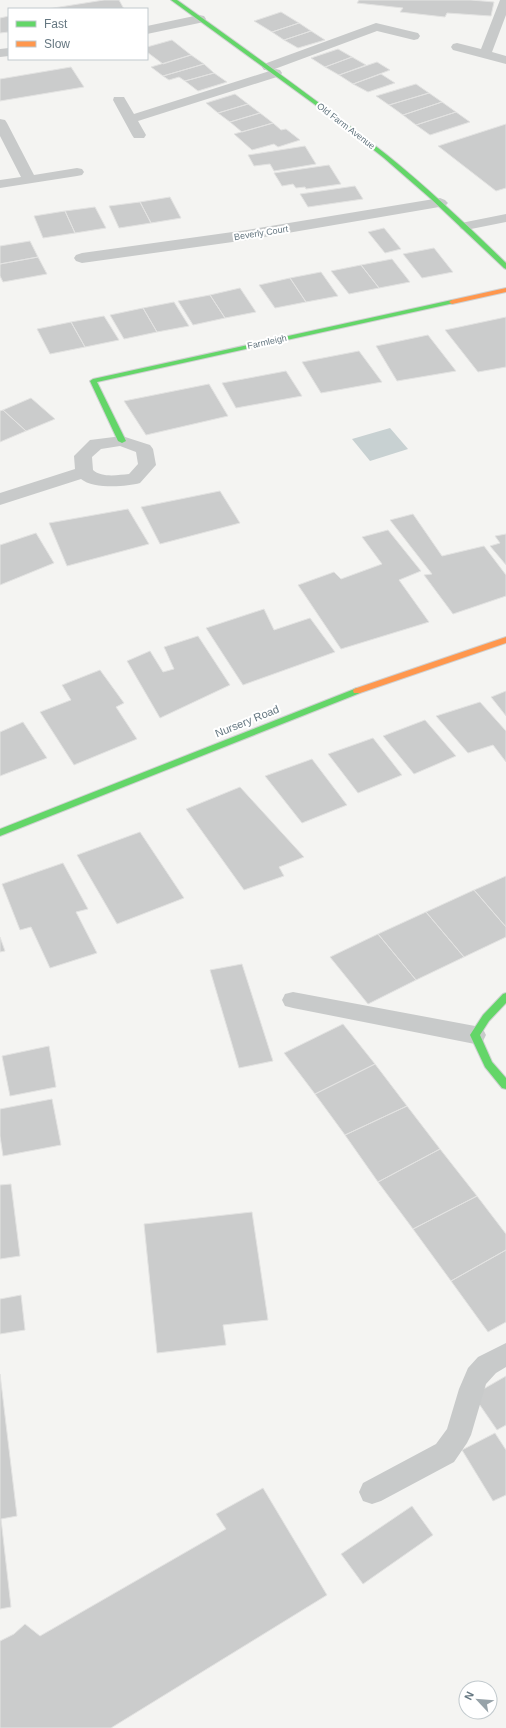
<svg xmlns="http://www.w3.org/2000/svg" width="506" height="1728" font-family="Helvetica,sans-serif">
<style>
.water{fill:#c8d1d2}
.building{fill:#cbcccc;stroke:#e3e3e2}
.lines{fill:none;stroke-linecap:round;stroke-linejoin:round}
.fast-casing{stroke:#d0d1d2;stroke-width:2}
.slow-casing{stroke:#d0d1d2;stroke-width:2}
.lane{fill:#c8caca;fill-rule:evenodd}
.street{fill:#c8caca;fill-rule:evenodd}
.fast{fill:#63d668;fill-rule:evenodd}
.slow{fill:#ff974d;fill-rule:evenodd}
.labels{text-anchor:middle;stroke-width:4;stroke-linejoin:round;paint-order:stroke}
.far-street-label{font-size:9px;fill:#657781;stroke:#fff}
.street-label{font-size:11px;fill:#657781;stroke:#fff}
</style>
<rect width="100%" height="100%" fill="#f4f4f2"/>
<path class="water" d="M390,428l18,21 -38,12 -18,-22z"/>
<path class="building" d="M104,0h15l5,9h-77z
M359,0h112l23,2 -3,14 -44,-3 -2,4 -45,-5 3,-4 -46,-5z
M281,12l18,11 -27,9 -18,-11z
M9,16v16l-9,1v-15z
M299,23l12,8 -27,9 -12,-8z
M311,31l14,9 -27,8 -14,-8z
M172,40l19,15 -28,9 -16,-12v-5z
M338,49l14,8 -27,10 -14,-9z
M191,55l13,9 -41,12 -12,-9z
M352,57l14,8 -27,10 -14,-8z
M377,62l13,8 -37,14 -14,-9z
M204,64l10,9 -29,8 -6,-4 -10,3 -6,-4z
M71,67l13,20 -84,14v-22z
M214,73l13,9 -29,9 -13,-10z
M381,74l14,9 -27,9 -15,-8z
M416,84l13,9 -40,12 -13,-9z
M429,93l13,9 -39,13 -14,-10z
M235,94l13,10 -30,9 -12,-10z
M442,102l14,10 -40,13 -13,-10z
M248,104l12,9 -30,9 -12,-9z
M456,112l14,10 -40,13 -14,-10z
M260,113l13,10 -31,9 -12,-10z
M273,123l8,7 5,-1 14,11 -22,7 -4,-3 -22,6 -18,-16z
M506,124v64l-10,3 -58,-45z
M305,146l11,18 -42,7 -4,-7 -16,2 -6,-11z
M329,165l12,19 -35,5 -1,-2 -9,1 -3,-4 -11,2 -8,-13z
M355,186l8,13 -55,8 -8,-13z
M170,197l11,21 -30,5 -11,-21z
M140,202l11,21 -32,5 -10,-22z
M95,207l11,21 -31,5 -10,-22z
M65,211l10,22 -32,5 -9,-22z
M384,228l17,21 -16,4 -17,-21z
M30,241l8,16 -38,7v-18z
M434,248l19,24 -31,6 -19,-24z
M38,257l9,17 -44,8 -3,-6v-12z
M392,259l18,23 -31,6 -18,-23z
M361,265l18,23 -30,6 -18,-23z
M321,272l17,24 -32,6 -16,-24z
M290,278l16,24 -31,6 -16,-23z
M240,288l16,24 -31,6 -15,-23z
M210,295l15,23 -32,7 -15,-24z
M174,302l15,24 -32,6 -14,-24z
M143,308l14,24 -33,7 -14,-24z
M104,316l15,24 -34,7 -14,-25z
M506,317v50l-28,5 -33,-42z
M71,322l14,25 -35,7 -13,-25z
M428,335l28,36 -59,10 -21,-35z
M359,351l23,31 -61,11 -19,-31z
M286,371l16,25 -66,12 -14,-25z
M209,384l19,32 -82,19 -22,-34z
M31,398l24,21 -29,12 -23,-21z
M3,410l23,21 -26,11v-31z
M220,491l20,32 -80,21 -19,-37z
M128,509l21,35 -82,22 -18,-43z
M413,514l29,42 42,-10 22,29v21l-53,18 -29,-39 8,-1 -42,-54z
M388,530l33,41 -22,9 30,42 -88,27 -43,-64 36,-13 7,7 41,-15 -20,-27z
M36,533l18,30 -54,22v-40z
M506,534v31l-16,-19 10,-3 -5,-7z
M264,609l10,21 36,-12 25,34 -92,33 -37,-57z
M198,636l32,49 -70,33 -33,-57 23,-10 13,21 11,-3 -10,-22z
M100,670l24,33 -8,4 21,32 -63,26 -34,-53 31,-12 -9,-15z
M506,691v25l-15,-19z
M480,702l26,29v31l-13,-17 -25,8 -32,-37z
M425,720l31,36 -42,18 -31,-38z
M23,722l24,36 -47,18v-44z
M373,738l29,37 -44,18 -30,-39z
M312,759l35,46 -45,18 -37,-47z
M240,787l64,70 -25,10 5,9 -40,14 -58,-81z
M140,832l44,66 -67,26 -40,-69z
M63,863l25,46 -12,3 21,41 -47,15 -19,-41 -11,3 -18,-46z
M506,876v51l-32,-37z
M474,890l32,37v10l-42,20 -38,-45z
M426,912l38,45 -48,23 -38,-46z
M378,934l38,46 -48,24 -38,-47z
M0,937l5,14 -5,1z
M242,964l31,97 -34,7 -29,-98z
M343,1024l32,40 -60,30 -31,-41z
M49,1046l7,41 -46,9 -8,-40z
M375,1064l32,42 -62,29 -30,-41z
M52,1099l9,46 -58,11 -3,-20v-27z
M407,1106l33,43 -62,33 -33,-47z
M440,1149l37,47 -64,33 -35,-47z
M11,1184l9,72 -20,3v-74z
M477,1196l29,38v16l-55,31 -38,-52z
M252,1212l16,108 -45,5 3,20 -69,8 -13,-129z
M506,1250v72l-18,10 -37,-51z
M21,1295l4,35 -25,4v-35z
M0,1374l17,142 -16,3 10,88 -11,2z
M506,1376v49l-9,5 -24,-35z
M495,1433l11,17v45l-13,6 -31,-51z
M263,1488l64,107 -216,133h-111v-87l14,-7 11,-10 15,12 186,-107 -10,-15z
M412,1506l21,29 -70,49 -22,-30z"/>
<g class="lines">
<g class="fast-casing">
<path id="fast" d="M171,0h6c71,51 142,101 210,155 42,34 81,71 119,108v6l-2,-1 -74,-70 -46,-40 -52,-41z
M452,300l3,2 -1,1 -357,79 29,59 -4,2 -4,-2 -28,-60 3,-2z
M357,688l3,1 1,2 -1,2 -360,143v-7z
M506,993v10l-17,18 -9,14 12,27 14,16v11l-4,-1 -17,-21 -15,-32 13,-20 20,-21z"/>
</g>
<g class="slow-casing">
<path id="slow" d="M506,288v4l-54,12 -3,-2 3,-2z
M506,637v6l-146,50h-6l-1,-2 1,-2z"/>
</g>
<path class="lane" d="M500,0h6v15l-14,37 14,4v8l-53,-14 -2,-3 2,-3 4,-1 24,6z
M376,23l42,10 2,3 -2,3 -4,1 -37,-9 -105,39h-8l-2,-3 2,-3z
M276,69l4,1 2,3 -2,3 -142,45 8,14 -2,3h-10l-2,-3 -19,-35 1,-3h10l10,17z
M0,119l5,1 2,3 27,52 43,-7 5,1 2,3 -2,3 -5,1 -77,12v-8l21,-3 -21,-41z
M506,214v8l-40,8 -5,-1 -2,-3 2,-3z
M293,992l182,34 8,3 3,6 -3,6 -8,3 -182,-36 -8,-2 -3,-6 3,-6z
M506,1343v24l-10,6 -10,11 -15,51 -4,8 -13,19 -73,39 -9,3 -9,-3 -4,-9 4,-9 73,-39 11,-15 12,-40 9,-21 10,-11z"/>
<path class="street" d="M199,15l5,1 2,3 -2,3 -57,12v-8z
M9,48v8l-9,1v-8z
M440,198l5,2 3,3 -3,3 -198,34 -165,23 -6,-2 -2,-3 2,-3 6,-2 165,-23z
M122,436l28,9 3,4 3,16 -16,18c-14,4 -47,6 -59,-4l-81,26v-12l75,-24 -1,-13 16,-16zM120,446l16,6 2,12 -9,10c-11,1 -27,4 -36,-4l-1,-13 9,-8z"/>
<use href="#fast" class="fast"/>
<use href="#slow" class="slow"/>
</g>
<g class="labels">
<g class="far-street-label">
<text transform="translate(346 126) rotate(37)" y="3">Old Farm Avenue</text>
<text transform="translate(261 233) rotate(-9)" y="3">Beverly Court</text>
<text transform="translate(267 342) rotate(-12)" y="3">Farmleigh</text>
</g>
<g class="street-label">
<text transform="translate(247 721) rotate(-22)" y="4">Nursery Road</text>
</g>
</g>
<rect x="8" y="8" width="140" height="52" fill="#ffffff" stroke="#c1c9cd"/>
<rect x="16" y="21" width="20" height="6" fill="#63d668" stroke="#c1c9cd"/>
<text x="44" y="28" font-size="12" fill="#657781">Fast</text>
<rect x="16" y="41" width="20" height="6" fill="#ff974d" stroke="#c1c9cd"/>
<text x="44" y="48" font-size="12" fill="#657781">Slow</text>
<g transform="translate(478 1700) rotate(296)"><circle r="19" fill="#ffffff" stroke="#c1c9cd"/>
<path d="M0-3L7 15L0 10L-7 15Z" fill="#97a3a9"/>
<text y="-6" font-size="11" font-weight="bold" text-anchor="middle" fill="#657781">N</text>
</g>
</svg>
